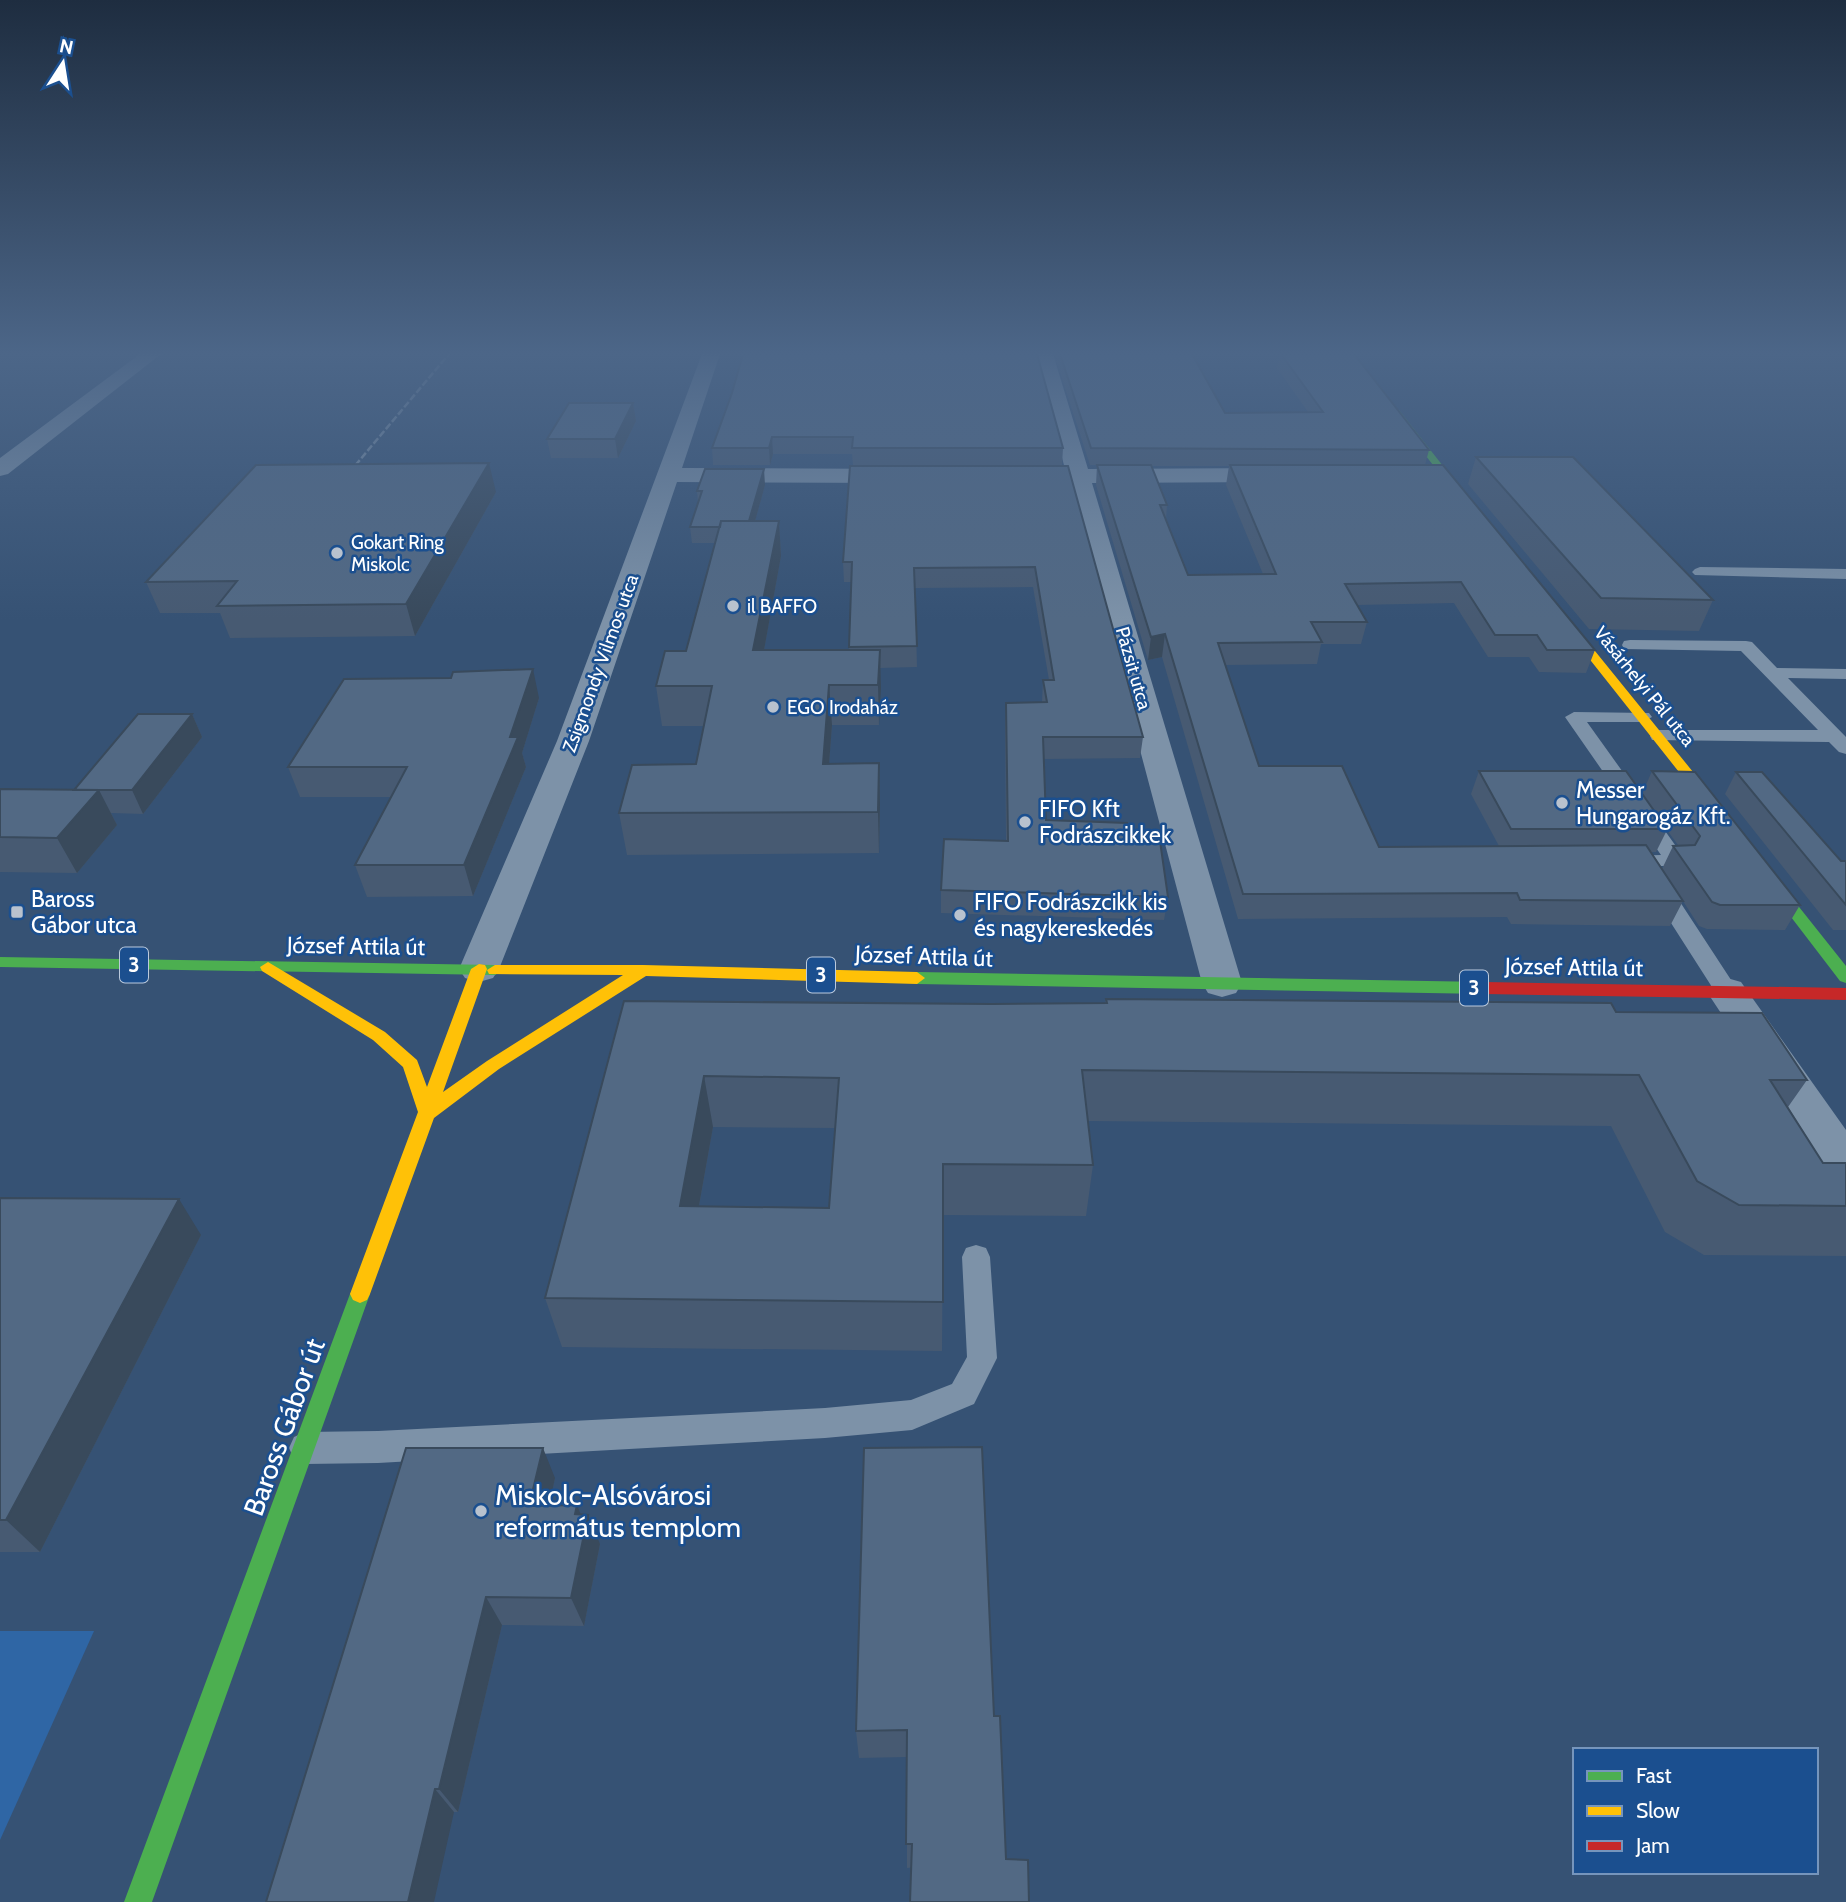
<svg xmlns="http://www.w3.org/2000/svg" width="1846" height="1902" font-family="Cabin,sans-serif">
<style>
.green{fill:#2f66a5}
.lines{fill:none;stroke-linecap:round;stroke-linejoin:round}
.lane{fill:#7d92a8;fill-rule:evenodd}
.street{fill:#7d92a8;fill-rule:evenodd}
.fast{fill:#4caf50;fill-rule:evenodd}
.slow{fill:#ffc107;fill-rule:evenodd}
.jam{fill:#c62828;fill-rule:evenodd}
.rail{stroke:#7e92a7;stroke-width:2.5;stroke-dasharray:7 2.5;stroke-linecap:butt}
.wall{fill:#475a72;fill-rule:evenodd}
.shaded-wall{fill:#394a5c}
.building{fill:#526984;stroke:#394a5c;stroke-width:2;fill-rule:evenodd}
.poi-dot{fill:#b9c2ce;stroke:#1b4f8f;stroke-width:2.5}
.labels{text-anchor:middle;stroke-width:5;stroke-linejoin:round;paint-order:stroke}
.far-poi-label{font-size:19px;fill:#fff;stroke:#1b4f8f;text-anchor:start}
.far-street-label{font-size:19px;fill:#fff;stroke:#1b4f8f}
.shield{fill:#1b4f8f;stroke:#bbcadd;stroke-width:2}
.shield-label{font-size:21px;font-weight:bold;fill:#fff}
.poi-label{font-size:23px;fill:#fff;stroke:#1b4f8f;text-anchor:start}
.street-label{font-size:23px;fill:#fff;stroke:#1b4f8f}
.near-street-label{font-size:28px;fill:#fff;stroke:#1b4f8f}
.near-poi-label{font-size:28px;fill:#fff;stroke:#1b4f8f;text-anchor:start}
</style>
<rect width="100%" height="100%" fill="#365274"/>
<path class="green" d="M0,1631h94l-94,209z"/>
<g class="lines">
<path class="lane" d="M1700,567l146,2v10l-151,-4 -3,-3 3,-3z
M1630,640l116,1 6,1 25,26 69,1v10l-58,-1 58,59v17l-7,-2 -10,-10 -177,-2 -2,-4 9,-6h159l-77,-79 -117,-2 -2,-4 2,-4z
M1574,712l75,1 3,4 -9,5h-56l96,134 3,5 -3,5h-65l-3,-5 3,-5 43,-1 -96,-138z
M1659,880l8,2 68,104 4,6 -4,6 -8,2 -8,-2 -71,-111 3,-5z
M976,1245l10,3 4,9 7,101 -23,46 -62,26 -87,8 -447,25 -73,1 -11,-5 -5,-11 5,-11 11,-5 73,-1 447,-23 86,-8 41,-16 15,-27 -5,-100 4,-9z"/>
<path class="street" d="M140,354h21l-153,120 -8,2v-18z
M702,354h18l-38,114 221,1 8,2 3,5 -3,5 -8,2 -226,-1 -88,259 -90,228 -6,9 -14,4 -14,-4 -6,-9 98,-228z
M1035,354h18l35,115 193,-1 8,2 3,5 -3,5 -8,2 -189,1 150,500 -6,10 -14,4 -14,-4 -6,-10 -133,-500h-50l-8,-2 -3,-5 3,-5 54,-2z
M1727,978l14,4 105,148v53l-16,-5 -123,-186 6,-10z"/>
<path class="fast" d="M1393,410h6l73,93v4h-6l-73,-93z
M1763,866l5,2 78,98v17l-6,-2 -82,-107 -2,-3 2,-3z
M0,957l495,8 8,5 -8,5 -495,-8z
M917,972l568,10 8,6 -8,6 -568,-10 -8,-6z
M360,1285l7,3 3,6 -218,608h-28l226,-608 3,-6z"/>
<path class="slow" d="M1557,614h8l158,195 2,3 -2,3h-10l-156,-197z
M268,962l117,70 32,28 10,27 44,-118 8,-5 6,1 2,4 -44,123 44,-31 136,-86 -134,-1 -2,-4 8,-5h148l274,7 8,6 -8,6 -271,-8 -147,93 -65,49 -64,176 -3,6 -7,3 -7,-3 -3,-6 68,-182 -15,-45 -30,-27 -111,-69 -2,-4z"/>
<path class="jam" d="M1485,982l361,6v12l-361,-6 -8,-6z"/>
<path class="rail" d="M343,480l106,-126"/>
</g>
<path class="wall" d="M1054,354h138l33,59 83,-1 -31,-44 3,-14 149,96 -4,15 170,185 -9,23 -47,-1 -10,-15h-41l-34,-54 -97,2 10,17 -6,22h-40l-4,20 -92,1 34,101 120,81 120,-1 -28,-52 8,-23 163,23 10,-23 148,134 -15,25 -78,-1 -8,-3 -16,-25 -13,25 -159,-2 -4,-7 -269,2 -76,-262 -14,3 -52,-175 1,-20h-7zM1151,466h78l-3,19 37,89 -75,1 -22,-55 1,-15zM1667,830l11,15 -5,1 -11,23 -11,-17h5z
M732,393l331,55 -1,17h-209l-1,-11h-79l-3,11h-57l-1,-17z
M633,403l3,18 -18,37h-67l-4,-19z
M1476,457l237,143 -14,31 -110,-2 -121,-145z
M1068,466l75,271 -3,21 -96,1 2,61 83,20 39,57 -4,23 -223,-7v-23l65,-49 -1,-117 1,-21 36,-1 1,-22h6l-16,-93 -118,1 2,79 -37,1 -1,57h-47l-3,39 50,-1 1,41 -1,49 -252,2 -8,-42 77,-49 8,-38h-42l-6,-40 30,-35 29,-108h-23l-2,-16 8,-24 -1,-12 68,-6 -10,36h24l2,35 -17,94h85l3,-68h-8l-1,-20z
M496,492l-81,144 -185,2 -10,-25h-60l-14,-31z
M451,678l88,20 -17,55 4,14 -53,129 -106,1 -12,-32 36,-68h-91l-12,-30z
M192,714l10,23 -59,77 -32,-1 6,12 -40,48 -77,-1v-83l74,1z
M1736,772l105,89h5v69h-13l-108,-136z
M1106,999l510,13 191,68 -19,27 35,56h23v93l-142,-1 -39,-23 -54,-106 -523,-5 5,44 -7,51 -143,-1 -1,136 -380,-4 -17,-49 79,-297 368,3 113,-1zM713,1127l122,1 -6,80 -130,-2z
M0,1198l201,37 -161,317h-40z
M555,1478l-6,27h28l4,10 19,29 -16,82 -82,-1 -44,187h-4l-188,90z
M994,1716l12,143 -99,9v-111l-48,1 -3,-27z"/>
<path class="shaded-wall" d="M633,403l3,18 -18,37 -3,-19z
M772,437l1,17 -3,11 -1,-17z
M489,463l7,29 -81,144 -9,-32z
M764,469l1,16 -16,58 -1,-16z
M779,521l2,35 -24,133 -4,-39z
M1165,634l-3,23 -14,3 3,-23z
M880,650l1,38 -2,37 -1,-40z
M533,669l6,29 -17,55 4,14 -53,129 -9,-31z
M829,685l3,40 -6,79 -3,-40z
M192,714l10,23 -59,77 -11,-24z
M879,763l1,41 -1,49 -1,-41z
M99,790l18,35 -40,48 -20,-35z
M704,1076l9,51 -23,129 -10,-50z
M179,1199l22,36 -161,317 -34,-32z
M543,1448l12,30 -12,57 -14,-29z
M577,1505l9,22 2,-12 12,29 -16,82 -13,-28 4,-84z
M486,1597l16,28 -44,187 -19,-23z
M435,1789l19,23 -20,90h-26z"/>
<path class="building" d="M743,354h294l26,94h-211l1,-11h-81l-3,11h-57l20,-55z
M1060,354h132l33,59 98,-1 -42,-58h73l75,96 -338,-2z
M569,403h64l-18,36h-68z
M1476,457h97l140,143 -112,-2z
M489,463l-83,141 -189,2 20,-25 -91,1 110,-117z
M1097,465h54l16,40h-7l28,70 88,-1 -46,-109h213l152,185h-48l-10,-15h-42l-34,-53 -116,2 22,38h-56l11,20 -104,1 41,123h83l37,81 267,-2 37,56 -163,-1 -3,-7 -274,1 -78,-260 -14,3z
M850,466h218l75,271h-100l3,83 81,3 2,17 31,1 8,56 -227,-7 3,-51 64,2 -2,-138 41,-1 -4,-22h11l-19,-113 -121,1 3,78 -68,1 3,-85h-9z
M705,469h59l-15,52h-28l-1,6h-30l12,-36h-5z
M721,521h58l-26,129h127l-2,35h-49l-6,79 56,-1 -1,49 -259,1 13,-48 64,-1 16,-78h-56l9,-35h21z
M533,669l-23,68h8l-54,128h-109l52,-98h-119l56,-88 107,-1 2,-6z
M138,714h54l-60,76h-58z
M1479,771h147l41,58h-156z
M1652,771l43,1 105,133h-80l-8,-3 -39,-56 22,-1 5,-9z
M1736,772h26l79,89h5v44z
M0,789l99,1 -42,48 -57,-1z
M1106,999l505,4 5,9 146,1 45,67h-37l53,83h23v43l-107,-1 -42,-24 -58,-106 -557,-5 11,95 -150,-1v138l-398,-4 79,-297 368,3 115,-1zM704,1076l135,2 -10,130 -149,-2z
M0,1198l179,1 -173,321h-6z
M982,1447l12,269h6l6,143 22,1 1,42h-119l2,-58h-6l1,-114 -51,1 8,-283z
M406,1448h137l-14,58 48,-1 -2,9 13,1 -17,83 -85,-1 -47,192h-4l-27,113h-142z"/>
<linearGradient id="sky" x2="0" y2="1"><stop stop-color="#1e2d40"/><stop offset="0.57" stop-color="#4c6688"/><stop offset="1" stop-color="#4c6688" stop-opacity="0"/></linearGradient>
<rect width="1846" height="620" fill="url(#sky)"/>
<g class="poi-dot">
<circle cx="337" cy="553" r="7"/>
<circle cx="733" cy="606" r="7"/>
<circle cx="773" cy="707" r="7"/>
<circle cx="1562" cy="803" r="7"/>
<circle cx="1025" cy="822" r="7"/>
<rect x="10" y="905" width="14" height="14" rx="3.5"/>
<circle cx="960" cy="915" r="7"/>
<circle cx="481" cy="1511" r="7"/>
</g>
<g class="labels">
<g class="far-poi-label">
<text x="351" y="549">Gokart Ring<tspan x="351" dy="22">Miskolc</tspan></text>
<text x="747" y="613">il BAFFO</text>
<text x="787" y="714">EGO Irodaház</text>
</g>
<g class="far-street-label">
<text transform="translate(600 663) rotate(-70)" y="7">Zsigmondy Vilmos utca</text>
<text transform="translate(1134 668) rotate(74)" y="7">Pázsit utca</text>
<text transform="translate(1645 686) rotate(51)" y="7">Vásárhelyi Pál utca</text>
</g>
<g class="shield">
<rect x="120" y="947.5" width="28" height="35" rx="5"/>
<rect x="807" y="957.5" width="28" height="35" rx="5"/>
<rect x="1460" y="970.5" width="28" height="35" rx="5"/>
</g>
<g class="shield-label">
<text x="134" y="972">3</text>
<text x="821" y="982">3</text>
<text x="1474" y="995">3</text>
</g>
<g class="poi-label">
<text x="1576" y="798">Messer<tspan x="1576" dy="26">Hungarogáz Kft.</tspan></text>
<text x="1039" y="817">FIFO Kft<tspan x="1039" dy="26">Fodrászcikkek</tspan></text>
<text x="31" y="907">Baross<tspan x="31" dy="26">Gábor utca</tspan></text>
<text x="974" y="910">FIFO Fodrászcikk kis<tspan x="974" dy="26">és nagykereskedés</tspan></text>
</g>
<g class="street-label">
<text transform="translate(356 946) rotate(1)" y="8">József Attila út</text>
<text transform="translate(924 956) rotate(2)" y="8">József Attila út</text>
<text transform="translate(1574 967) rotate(1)" y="8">József Attila út</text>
</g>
<g class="near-street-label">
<text transform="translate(284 1427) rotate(-70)" y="10">Baross Gábor út</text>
</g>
<g class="near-poi-label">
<text x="495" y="1505">Miskolc-Alsóvárosi<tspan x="495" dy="32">református templom</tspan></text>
</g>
</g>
<rect x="1573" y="1748" width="245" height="126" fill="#1b4f8f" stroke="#7695bc" stroke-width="2"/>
<rect x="1587" y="1771" width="35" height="10" fill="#4caf50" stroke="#7695bc" stroke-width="2"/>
<text x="1636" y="1783" font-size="21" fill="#ffffff">Fast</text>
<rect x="1587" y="1806" width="35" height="10" fill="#ffc107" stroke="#7695bc" stroke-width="2"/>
<text x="1636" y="1818" font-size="21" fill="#ffffff">Slow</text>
<rect x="1587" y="1841" width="35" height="10" fill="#c62828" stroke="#7695bc" stroke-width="2"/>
<text x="1636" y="1853" font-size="21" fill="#ffffff">Jam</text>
<g transform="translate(63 63) rotate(12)" stroke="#1b4f8f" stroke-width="5" paint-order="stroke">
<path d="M0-5L12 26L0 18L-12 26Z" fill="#ffffff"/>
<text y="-10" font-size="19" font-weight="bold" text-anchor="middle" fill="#ffffff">N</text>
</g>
</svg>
